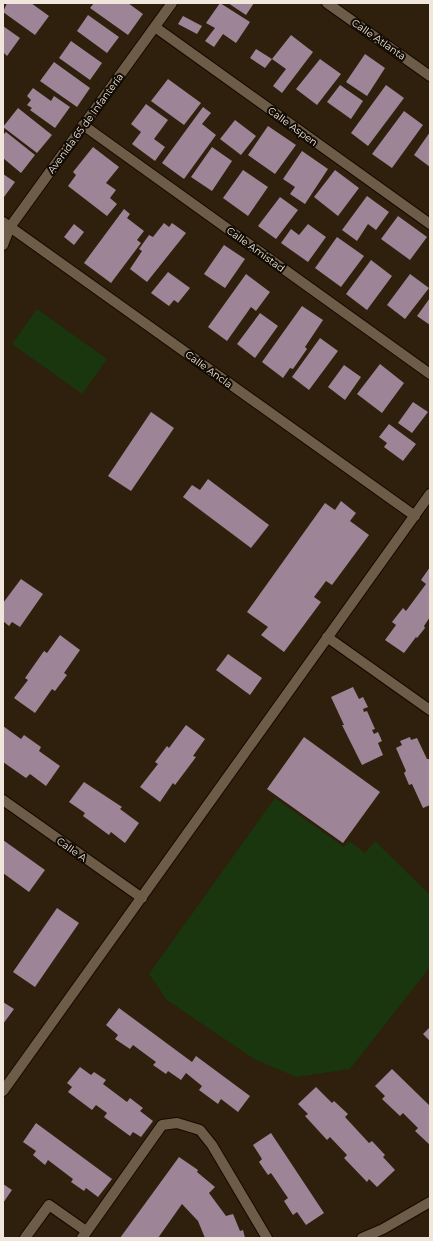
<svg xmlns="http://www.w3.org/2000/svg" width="433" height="1241" font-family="Montserrat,sans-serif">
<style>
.green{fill:#19360e}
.building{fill:#9d8597}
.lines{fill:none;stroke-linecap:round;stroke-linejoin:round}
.minor-casing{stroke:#160900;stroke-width:12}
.minor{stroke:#6d5c48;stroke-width:10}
.labels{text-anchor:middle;stroke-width:4;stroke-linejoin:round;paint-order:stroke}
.street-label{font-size:10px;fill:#f0e6db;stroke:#110b04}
</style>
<rect width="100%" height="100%" fill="#2e200d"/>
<path class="green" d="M37,309l70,50 -25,35 -70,-50z
M275,798l69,49 5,-6 16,12 10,-12 55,54v72l-80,102 -54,8 -42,-18 -87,-59 -18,-26z"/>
<path class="building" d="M7,3h24l18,13 -14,19 -32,-23z
M94,3h34l15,11 -15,21 -38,-27z
M220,3l30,19 -14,21 -13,-9 -9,13 -9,-6 10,-13 -9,-5z
M228,3h26l-8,12z
M88,15l31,22 -12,16 -30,-22z
M183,16l19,10 -5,8 -19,-10z
M3,26l17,12 -13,18 -4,-4z
M291,35l22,17 -31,41 -9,-7 13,-17 -14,-10z
M71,41l31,22 -12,17 -31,-22z
M256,49l16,10 -7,9 -15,-10z
M365,54l20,14 -18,28 -21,-14z
M320,59l21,15 -24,31 -21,-16z
M54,62l36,26 -13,19 -37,-26z
M168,79l33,24 -17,22 -33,-24z
M340,85l23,16 -12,18 -24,-17z
M386,85l18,13 -36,48 -17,-13z
M33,88l18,13 3,-5 16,11 -15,21 -25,-18 2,-2 -5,-3 4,-5 -4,-4z
M146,104l22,16 -14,19 11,8 -10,14 -23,-17 9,-12 -10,-8z
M203,107l8,6 -9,11 14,11 -32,44 -22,-16z
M18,108l34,27 -15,18 -34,-26z
M404,111l19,14 -31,43 -20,-14z
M235,120l21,16 -15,19 -21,-16z
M268,126l28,19 -21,29 -27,-19z
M6,132l29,23 -14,18 -18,-15v-23z
M430,132v35l-16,-12z
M93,147l26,20 -13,16 10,7 -6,8 7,6 -10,12 -39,-30 8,-11 -3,-3z
M212,147l20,14 -20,30 -21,-14z
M302,151l26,18 -23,35 -15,-10 5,-7 -12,-8z
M243,170l25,17 -20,29 -25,-18z
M335,170l24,18 -21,28 -24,-19z
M3,174l12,8 -11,15 -1,-1z
M367,196l22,16 -13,18 -8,-6 -11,17 -15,-11z
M280,197l18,13 -22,29 -18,-13z
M124,209l6,5 -3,4 17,13 -7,9 4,3 -30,40 -27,-20z
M398,216l29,21 -17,23 -29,-21z
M164,223l5,4 3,-4 14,10 -39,49 -17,-13 12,-18 -3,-2 10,-14 4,2z
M74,224l10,8 -10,13 -10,-8z
M308,224l18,13 -18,25 -27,-19 10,-14 8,6z
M337,237l27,19 -23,31 -26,-19z
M224,245l21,14 -20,29 -21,-14z
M371,260l21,16 -25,34 -21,-16z
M168,272l22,16 -12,15 -4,-3 -5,6 -18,-13z
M246,274l24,18 -14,19 -5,-4 -24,34 -19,-14z
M410,274l19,14 -24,31 -18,-14z
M430,298v27l-13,-9z
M302,306l21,14 -18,27 2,2 -14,20 -3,-1 -7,10 -21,-16z
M260,313l18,13 -23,32 -18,-14z
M320,338l18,13 -29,39 -17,-13z
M380,364l24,19 -22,30 -25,-19z
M344,365l17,12 -16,23 -17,-13z
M413,402l15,10 -16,21 -14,-10z
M151,412l23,16 -43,63 -23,-15z
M389,424l27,20 -13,17 -19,-14 3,-4 -8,-6z
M208,479l61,46 -18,23 -68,-51 9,-12 8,5z
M341,501l15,12 -6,8 19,14 -37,50 -6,-4 -12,16 7,5 -37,50 -23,-17 7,-8 -21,-15 78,-109 10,7z
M430,567v50l-6,9 1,2 -8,10 -1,-1 -12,16 -19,-13 11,-15 -4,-3 11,-14 3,3 20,-27 -5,-4z
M21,579l22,15 -23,33 -8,-5 -3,4 -6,-5v-18z
M60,635l20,15 -16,23 3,2 -12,16 -3,-2 -17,24 -21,-15 14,-18 -3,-2 19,-27 3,2z
M228,654l34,24 -12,17 -34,-25z
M353,687l6,12 4,-2 5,10 -5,2 1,3 3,-1 8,18 -3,1 2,4 4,-2 4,9 -4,2 5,12 -21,10 -20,-40h2l-13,-28z
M186,725l19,14 -12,17 3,1 -21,28 -2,-2 -13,19 -20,-15 18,-23 -3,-2 12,-16 2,2z
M3,726l18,13 3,-4 17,12 -2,4 21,15 -14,20 -16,-12 -4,4 -23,-16z
M304,737l76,55 -37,51 -76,-54z
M410,737l1,3 6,-2 10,21h2l1,3v43l-7,3 -11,-24 -3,1 -5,-12 2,-2 -10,-23 6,-3 -2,-4z
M84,782l38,25 -2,2 19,14 -14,20 -14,-11 -2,3 -26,-19 2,-3 -16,-11z
M3,840l42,30 -16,22 -26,-19z
M57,908l22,15 -44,64 -22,-15z
M3,1002l11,7 -11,15z
M119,1008l73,54 4,-6 54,40 -12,16 -17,-13 -3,5 -19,-14 3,-4 -16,-13 -5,7 -13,-9 -2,3 -13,-9 3,-3 -23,-17 -3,4 -15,-10 3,-4 -12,-10z
M430,1027v14l-7,-7z
M80,1067l11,8 3,-3 12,8 -3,4 24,18 3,-4 13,10 -3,3 13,10 -12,16 -8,-5 -3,4 -26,-19 3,-4 -11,-8 -4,5 -24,-18 4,-5 -5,-4z
M392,1069l38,37v39l-15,-14 3,-3 -15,-15 -3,3 -18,-17 3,-3 -10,-10z
M316,1087l16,16 2,-2 14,13 -3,3 24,26 3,-2 13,14 -2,2 12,13 -18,17 -8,-8 -2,3 -23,-24 3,-3 -17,-18 -3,3 -22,-24 3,-2 -10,-10z
M36,1123l76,56 -14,18 -12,-9 -2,3 -13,-9 2,-3 -25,-19 -3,5 -12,-10 3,-4 -13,-9z
M271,1133l53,80 -18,12 -9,-13 -4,3 -9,-14 4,-3 -17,-25 -3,2 -9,-13 3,-3 -9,-14z
M179,1157l19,13 -1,2 18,15 -6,6 17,23 7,-2 7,17 3,-1 2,8h-40l-7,-17 -16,-17 -24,34h-38z
M3,1184l9,6 -9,13z"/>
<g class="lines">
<g class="minor-casing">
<path id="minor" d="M327,3l103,73
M155,27l275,197
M83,125l347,249
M3,222l412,294
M3,245l7,-18 162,-224
M327,637l103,73
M3,800l139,98
M3,1091l427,-597
M25,1238l24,-33 37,26
M82,1238l80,-113 15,-2 23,7 12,15 55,93
M362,1238l21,-9 47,-27"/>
</g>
<use href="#minor" class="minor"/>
</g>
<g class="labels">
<g class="street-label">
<text transform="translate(379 39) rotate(35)" y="4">Calle Atlanta</text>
<text transform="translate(85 123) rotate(-54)" y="4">Avenida 65 de Infantería</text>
<text transform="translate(293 126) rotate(36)" y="4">Calle Aspen</text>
<text transform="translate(256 249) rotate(36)" y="4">Calle Amistad</text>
<text transform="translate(209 369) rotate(36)" y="4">Calle Ancla</text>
<text transform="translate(72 849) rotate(35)" y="4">Calle A</text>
</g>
</g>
<rect width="433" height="1241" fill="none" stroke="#f0e6db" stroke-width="8"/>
</svg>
